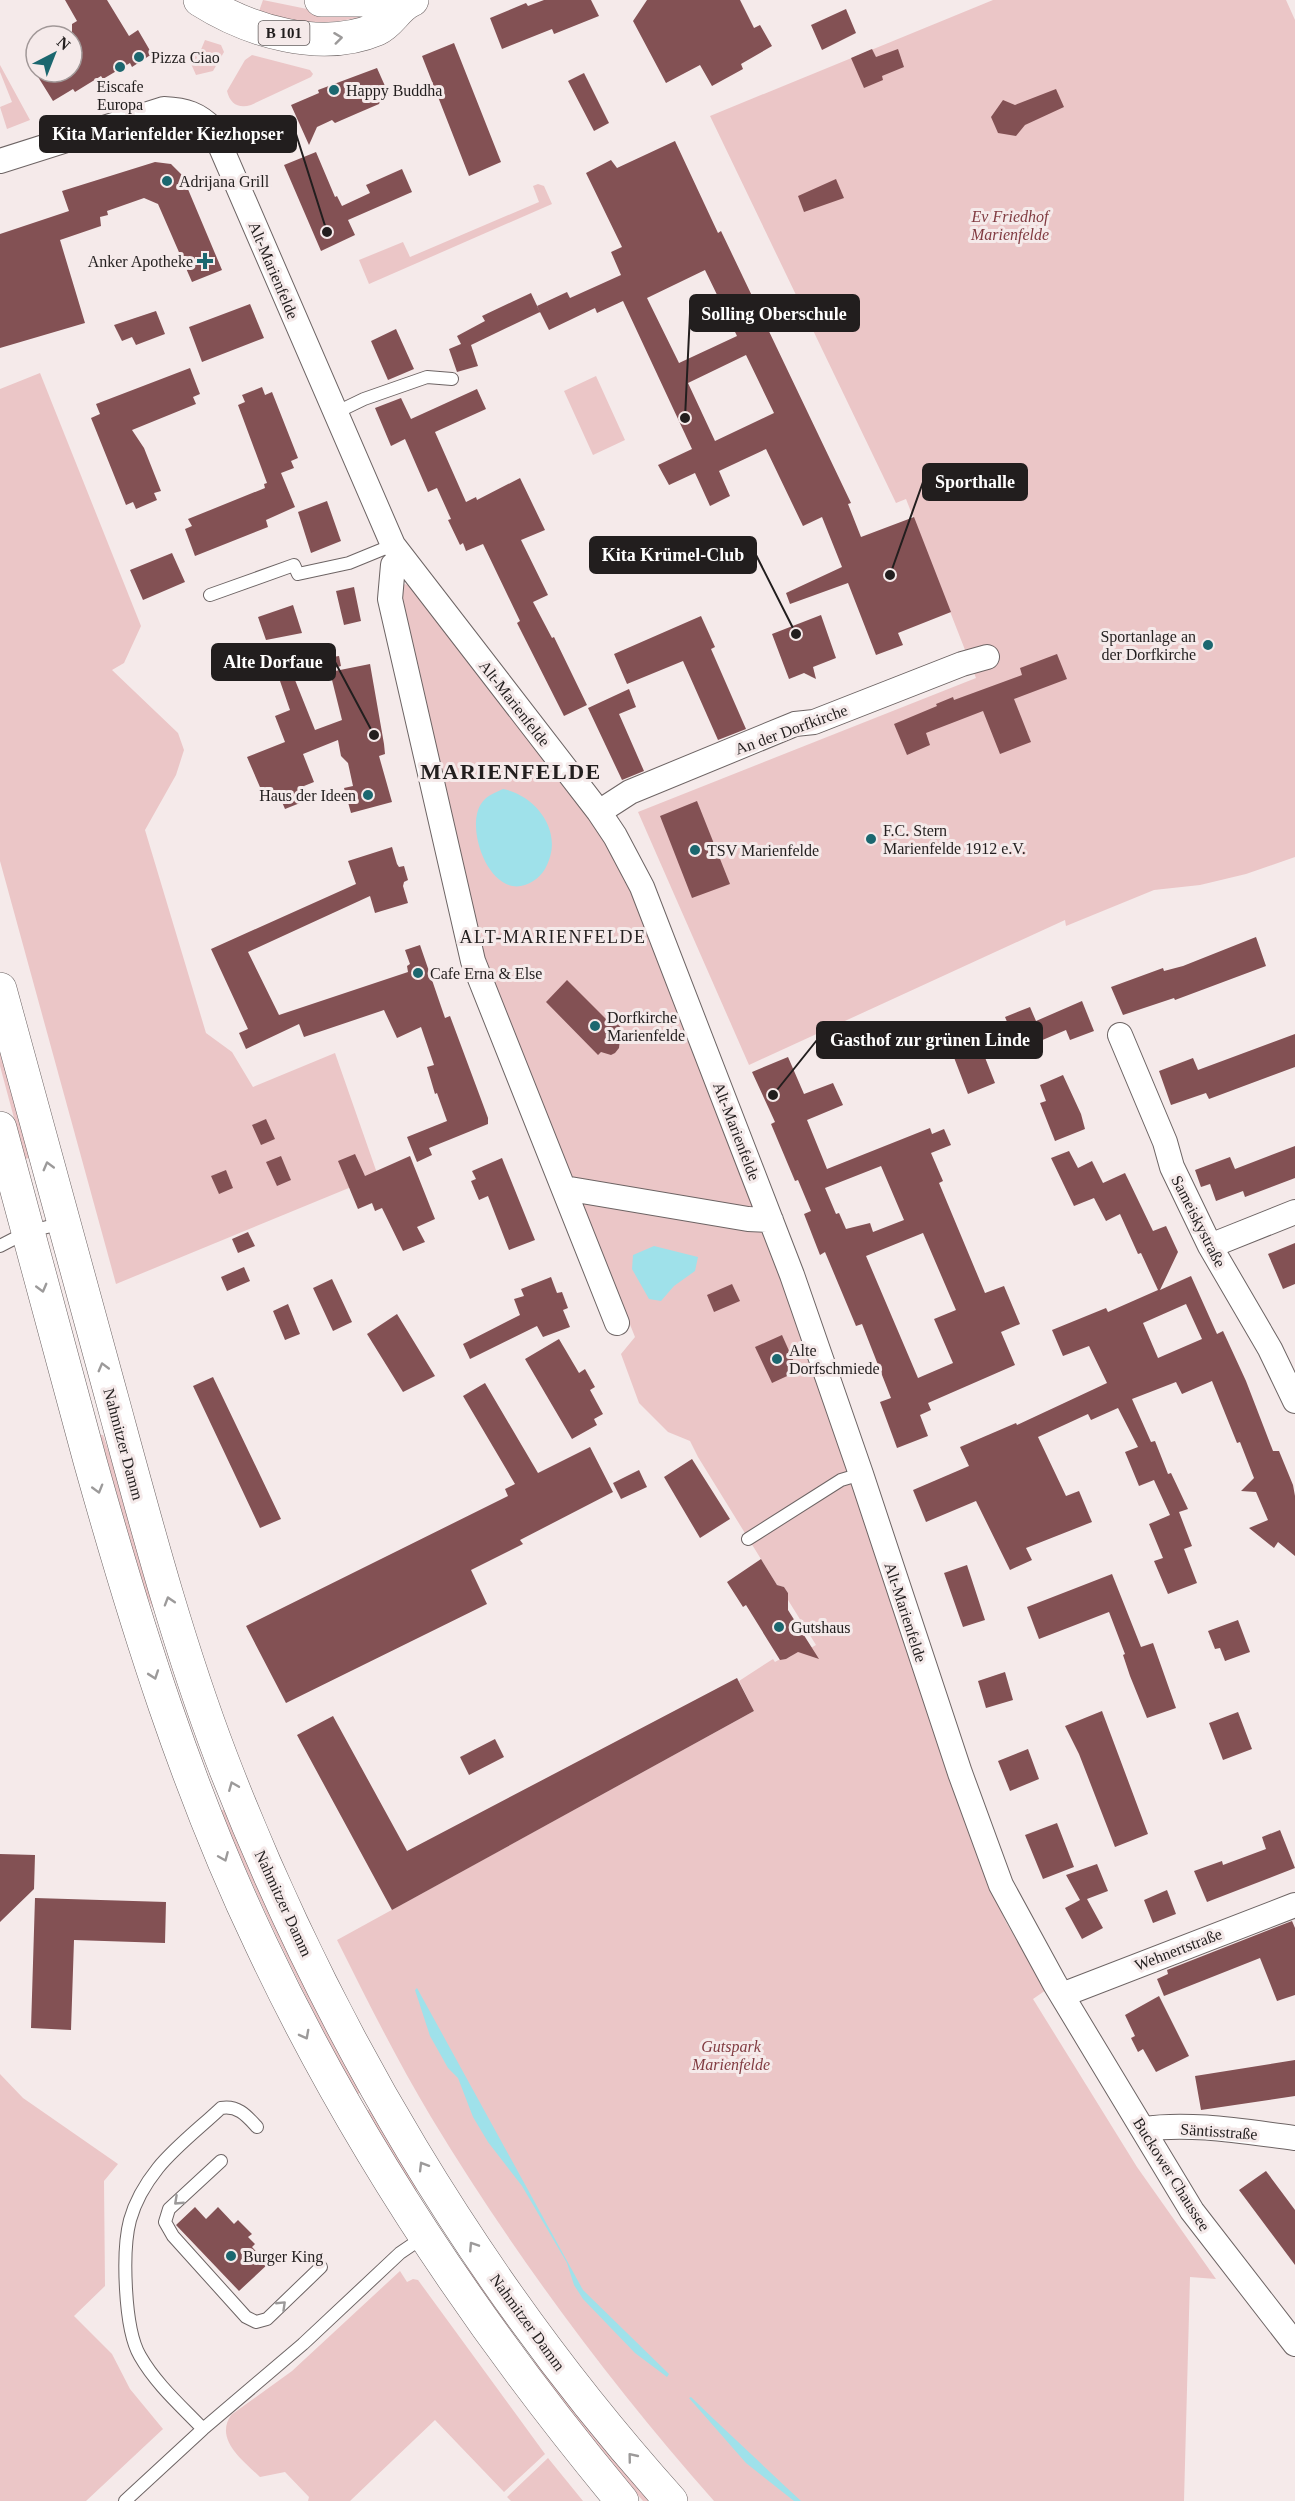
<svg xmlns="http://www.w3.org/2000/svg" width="1295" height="2501" font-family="Georgia,serif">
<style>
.green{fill:#ebc6c7}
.water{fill:#9fe1ea}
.building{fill:#835154;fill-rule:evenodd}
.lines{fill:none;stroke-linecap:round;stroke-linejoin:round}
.service-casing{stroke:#6d6464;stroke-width:14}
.minor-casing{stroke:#6d6464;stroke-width:26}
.secondary-casing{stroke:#6d6464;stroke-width:34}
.primary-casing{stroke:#6d6464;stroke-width:34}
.service{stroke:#fff;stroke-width:12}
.minor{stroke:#fff;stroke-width:24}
.secondary{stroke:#fff;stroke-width:33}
.primary{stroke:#fff;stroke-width:33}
.oneway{stroke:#9c9a9a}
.poi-dot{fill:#1b676f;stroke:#f5eaea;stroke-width:2}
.labels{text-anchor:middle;stroke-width:6;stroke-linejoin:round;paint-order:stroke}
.shield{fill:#f5eaea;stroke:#615b5b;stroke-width:1.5}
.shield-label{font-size:15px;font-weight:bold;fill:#221e1e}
.poi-label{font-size:16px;fill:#221e1e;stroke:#f5eaea;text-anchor:start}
.park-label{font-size:16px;font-style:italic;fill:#813b41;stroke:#f5eaea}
.street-label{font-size:16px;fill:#221e1e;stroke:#f5eaea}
.neighbourhood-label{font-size:18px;letter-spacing:1.5px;fill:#221e1e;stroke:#f5eaea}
.district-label{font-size:22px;font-weight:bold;letter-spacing:1.5px;fill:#221e1e;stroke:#f5eaea}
.leader{fill:none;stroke:#221e1e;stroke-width:2}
.callout-dot{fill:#221e1e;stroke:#f5eaea;stroke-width:2}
.callout{fill:#221e1e;stroke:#221e1e;stroke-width:2}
.callout-label{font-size:18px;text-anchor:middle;font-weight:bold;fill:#fff}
</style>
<rect width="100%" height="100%" fill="#f5eaea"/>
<path class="green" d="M263,0l49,10 65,2c-49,16 -70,10 -119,2z
M993,0h293l9,20v837l-49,17 -46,11 -46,5 -88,36 -1,-6 -316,145 -111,-253 338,-134 -70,-179 -10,4 -186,-387z
M205,40l16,5 3,7 -11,19 -17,4 -8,-18 12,-5z
M252,55l58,15 3,4 -2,3 -60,28c-12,4 -21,-1 -24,-14l18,-31z
M0,65l30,55 -23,9 -7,-22 12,-5 -12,-30z
M538,184l6,2 8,18 -183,80 -10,-24 44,-18 7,15 129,-55 -6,-16z
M40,373l101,253 -17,37 -12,7 66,63 6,17 -8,25 -31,55 61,203 26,19 21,35 82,-34 43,123 -262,108 -116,-423v-472z
M596,376l29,64 -32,15 -29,-64z
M405,584l5,2 188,241 42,81 153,403 45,128 143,426 25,57 40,68 -13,9 104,168 79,112 -26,-2 -6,224h-470c-106,-120 -200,-247 -283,-384 -34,-57 -64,-117 -94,-177l417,-229 -15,-30 34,-22 2,3c7,-5 16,-1 20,-11l7,2 14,-8 -28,-45v-7l-4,-6 -7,-2 -79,-128 -8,-16 -22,-9 -29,-29 -18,-49 14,-17 -153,-382 -82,-358 3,-12z
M0,1033l33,124 -8,2 -25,-93z
M100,1435h3l32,93 27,99 -19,-39z
M228,1808l136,281 -7,6c-50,-93 -95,-187 -137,-284z
M0,2074l23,24 95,66 -14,17 1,105 -31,30 38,38 18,35 33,40 -77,72h-86z
M373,2106l49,80 -8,6 -48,-80z
M466,2265l63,91 32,34 94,111h-12c-64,-75 -121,-155 -180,-234z
M400,2271l7,11 6,-3 5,1 127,174 -41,38 -69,-72 -85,81h-42l1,-4 -24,-25 -25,5c-16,-16 -46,-37 -29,-62l61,-44z
M548,2458l35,43h-72l-4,-4z"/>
<path class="water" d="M503,789c31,6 58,39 46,71 -4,12 -12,21 -24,25 -36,12 -60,-57 -44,-81 5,-8 13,-11 22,-15z
M654,1246l44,11 -3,14 -21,15 -13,15 -12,-2 -17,-30 1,-14z
M417,1988l166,302 86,84 -2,3 -32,-24 -52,-54 -9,-14 -7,-22 -45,-77 -34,-44 -15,-25 -15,-39 -10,-10 -18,-32 -15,-46z
M691,2397c36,35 74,70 110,104h-7l-48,-38 -57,-65z"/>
<path class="building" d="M65,0h42l22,36 9,-6 14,24 -20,13 -2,-4 -27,16 -2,-3 -26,16 -2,-3 -20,12 -18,-29h37v-48l5,-3z
M544,0h47l8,16 -45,18 -2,-5 -50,20 -12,-31 36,-15 2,3z
M647,0h93l14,28 6,-3 12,21 -31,18 2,5 -31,17 -12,-21 -34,18 -33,-62z
M846,9l10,24 -34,17 -11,-25z
M454,43l47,119 -32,14 -47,-120z
M872,49l4,8 22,-8 6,18 -22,9 1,4 -19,8 -13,-30z
M377,68l12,27 -8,4 -2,5 -21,9 -23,10 -3,-3 -15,7 -8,18 -18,-40 28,-12 -1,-3z
M584,73l25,50 -15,8 -26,-50z
M1056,89l8,18 -39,18 -9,11 -18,-3 -7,-16 12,-17 12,5z
M675,141l43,92 3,-2 130,272 -3,1 13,33 53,-20 37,95 -53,21 5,12 -27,10 -28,-72 -58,21 -4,-11 56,-26 -20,-50 -19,9 -37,-77 -47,22 11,25 -20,10 -15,-33 -26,12 -11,-20 34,-16 -69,-148 -26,12 -2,-5 -46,22 -12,-24 30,-14 3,6 51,-23 -10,-23 11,-5 -36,-74 25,-13 6,8zM705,270l32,66 -58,27 -32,-65zM746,355l28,58 -59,28 -27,-58z
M316,152l19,45 2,-1 5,10 28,-13 -4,-8 36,-16 10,23 -64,28 7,15 -34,16 -37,-86z
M155,162l16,2 11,11 40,95 -30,12 -34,-78 -14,-6 -37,13 1,4 -8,2 1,9 -41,14 25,83 -85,25v-114l69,-23 -7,-20z
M836,179l8,19 -40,14 -6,-16z
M531,293l9,19 -69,33 7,21 -21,6 -8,-23 12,-5 -4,-8 28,-15 -3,-5z
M250,304l14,34 -62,24 -13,-35z
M156,311l9,23 -29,11 -4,-8 -10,4 -8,-16z
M396,329l18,40 -26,11 -17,-39z
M190,368l10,26 -7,3 3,7 -64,26 12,18 17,43 -7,2 3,7 -21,9 -3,-7 -7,3 -35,-87 9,-4 -4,-10z
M262,387l3,8 7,-3 26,66 -7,3 3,7 -13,5 14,34 -29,13 2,7 -73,29 -10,-27 7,-3 -4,-7 77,-31 -1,-4 3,-1 -29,-78 7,-3 -3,-7z
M477,389l9,20 -51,23 31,70 10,-5 1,3 43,-22 25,52 -24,10 27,55 -15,7 19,36 2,-1 33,68 -23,11 -47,-93 3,-2 -37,-77 -17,7 -3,-8 -3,2 -12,-25 3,-1 -14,-31 -9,4 -23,-53 -14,7 -16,-38 26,-10 10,21z
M327,501l14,40 -30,12 -13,-41z
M172,553l13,29 -42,18 -13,-30z
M354,587l7,34 -17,4 -8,-34z
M293,605l9,28 -36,7 -8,-23z
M821,615l15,43 -23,9 3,12 -12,-6 -15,6 -17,-45z
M701,616l14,31 -4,2 35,80 -28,11 -35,-79 -56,23 -13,-30z
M283,648l6,16 50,-8 2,10 -46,14 20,50 27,-10 -12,-48 40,-8 14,80 1,10 -6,2 13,46 -41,11 -7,-25 9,-2 -5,-23 -7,-7 -3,-16 -35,14 11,28 -10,4 6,13 -25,10 -6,-14 -13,6 -19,-44 38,-15 -10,-26 15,-6 -20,-58z
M1057,654l10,25 -53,20 17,43 -31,12 -17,-43 -57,22 4,12 -23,10 -13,-31 43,-18 -1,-2 17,-7 1,3 68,-25 -2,-7z
M629,689l7,18 -17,7 25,57 -22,9 -34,-72z
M697,801l33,83 -38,14 -32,-82z
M392,847l5,17 2,3 5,-1 4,14 -4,2 -1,4 5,17 -33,10 -5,-17 -122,56 31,63 129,-43 -1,-6 3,-2 -5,-14 15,-5 25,73 5,-2 38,102v6l-59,24 3,7 -15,7 -10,-25 40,-16 -10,-28 -2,1 -8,-27 7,-2 -13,-38 -24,11 -13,-28 -80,27 -5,-13 -53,25 -7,-16 9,-4 -37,-80 145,-65 -8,-23z
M1256,937l10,29 -91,34 -1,-2 -51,17 -12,-28 52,-19 1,3 19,-5z
M567,980l40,40 3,-4 16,17 -6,6 -1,9 -4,5 -4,2 -10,-3 -3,3 -52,-53z
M1082,1001l12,30 -24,9 -4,-10 -47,20 -14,-33 25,-10 6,14z
M1295,1034v33l-86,32 -3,-6 -35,12 -12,-34 34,-13 5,12z
M977,1037l18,46 -27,11 -18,-47z
M788,1057l16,37 29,-11 10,22 -36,15 20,49 103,-41 2,6 12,-5 7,16 -20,8 12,28 -4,2 46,110 19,-7 16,38 -19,8 14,33 -87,38 3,7 -11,5 8,21 -31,12 -17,-46 11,-4 -29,-74 -6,2 -31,-74 -5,3 -16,-41 7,-3 -13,-31 -3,1 -24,-57 4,-2 -23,-50zM881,1166l23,54 -31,12 -3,-9 -24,6 -7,-16 -3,1 -11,-26zM923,1233l33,77 -22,9 19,44 -35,15 -52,-122z
M1063,1075l18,39 4,15 -30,12 -15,-38 6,-2 -6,-16z
M266,1119l9,20 -14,6 -9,-20z
M1295,1146v32l-50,19 -2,-6 -27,10 -6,-17 -9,3 -6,-17 35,-13 5,12z
M1069,1151l9,17 14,-7 11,22 22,-10 28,58 13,-5 12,26 -18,38 31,-14 26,58 6,-3 23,50 27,70h6l14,34 2,11v60l-17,-14 -4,6 -25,-20 19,-8 -12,-28 -15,-1 13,-13 -14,-36 -3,1 -25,-62 -30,13 -6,-12 -44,17 19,43 4,-1 13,33 3,-1 17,36 -9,3 13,34 -8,3 13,34 -29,11 -14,-33 9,-3 -14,-34 21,-9 -16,-35 -15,6 -14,-34 13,-5 -20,-39 -27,12 -3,-6 -50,23 28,59 13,-5 13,31 -66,26 6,12 -22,10 -34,-69 -50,21 -13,-32 56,-24 -9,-19 56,-24 1,2 90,-42 -18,-37 -26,10 -11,-26 54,-22 2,4 50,-22 -17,-37 -3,1 -18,-40 -14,7 -12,-23 -20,8 -23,-48zM1186,1304l16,35 -44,19 -15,-35z
M355,1154l10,22 45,-20 25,63 -18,8 8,15 -22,9 -21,-43 -7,3 -3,-8 -14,6 -20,-48z
M281,1156l10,24 -14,6 -11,-24z
M502,1158l33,82 -26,10 -21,-54 -9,4 -8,-19 5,-2 -4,-8z
M226,1170l7,18 -14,6 -8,-18z
M248,1232l7,14 -17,7 -6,-14z
M1295,1243v41l-12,5 -15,-35z
M244,1267l6,14 -23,10 -6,-14z
M551,1277l6,16 5,-1 6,16 -5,2 7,17 -27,10 -6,-11 -67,33 -7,-15 57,-29 -6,-16 10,-3 -3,-7z
M332,1279l20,43 -19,9 -20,-43z
M732,1284l8,17 -26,11 -7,-17z
M288,1304l12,30 -15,6 -12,-29z
M397,1314l38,62 -32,16 -36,-58z
M782,1335l16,36 -26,12 -17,-36z
M559,1339l20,34 6,-4 10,18 -5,3 13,24 -9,5 3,6 -25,14 -47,-80z
M213,1377l68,142 -21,9 -67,-142z
M485,1383l53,90 52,-26 23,45 -93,48 3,4 -52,26 16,34 -201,99 -40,-77 262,-130 -3,-7 10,-5 -52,-88z
M692,1459l38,60 -30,19 -36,-61z
M639,1470l8,17 -26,12 -8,-16z
M761,1559l16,26 7,2 4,6v17l31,49 -21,-7 -12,7 -6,1 -34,-55 -3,2 -16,-25z
M967,1565l18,55 -22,7 -19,-54z
M1112,1574l29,73 12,-4 23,65 -29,10 -17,-42 -7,-21 2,-1 -16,-42 -70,27 -12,-32z
M1238,1620l12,32 -25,9 -5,-13 -5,1 -7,-18z
M1005,1672l8,28 -27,8 -8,-27z
M737,1678l17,33 -362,199 -95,-175 36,-19 74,135z
M1102,1711l46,123 -33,13 -36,-93 -14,-28z
M1238,1712l14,37 -29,11 -14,-37z
M495,1739l9,18 -35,18 -9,-18z
M1028,1749l11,30 -29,12 -12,-30z
M1057,1823l17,44 -31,12 -18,-44z
M1280,1830l15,38 -88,34 -13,-31 28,-10 1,4 43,-16 -4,-12z
M0,1854l35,1 -1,34 -34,33z
M1097,1864l11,27 -21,8 16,29 -21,11 -17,-31 15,-8 -14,-25z
M1167,1890l9,24 -23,9 -9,-23z
M35,1898l131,4 -1,41 -91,-3 -3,90 -40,-2z
M1292,1921l3,7v67l-18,6 -17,-43 -96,38 -7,-17 11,-5 -1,-4z
M1159,1996l30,60 -33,16 -13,-23 -5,3 -7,-14 4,-2 -10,-21z
M1295,2060v36l-94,14 -6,-34z
M1266,2171l29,39v55l-56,-75z
M195,2207l11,12 12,-12 16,17 4,-4 14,14 -4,3 7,7 -3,3 16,17 -29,27 -63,-66z"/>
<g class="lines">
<g class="service-casing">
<path id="service" d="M335,413l29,-14 63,-22 25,2
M210,595l84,-30 4,9 51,-11 44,-18
M0,1246l27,-14 36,-9
M748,1539l93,-59 20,-6
M221,2161l-52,48 -4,13 8,14 73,81 10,5 11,-3 54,-52
M203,2429c-22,-23 -47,-45 -63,-73 -16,-27 -18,-106 -10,-136 5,-18 16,-37 28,-52 18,-22 43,-41 63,-60 17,-3 26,8 36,19
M125,2501l78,-72 100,-85 97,-91 25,-17"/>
</g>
<g class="minor-casing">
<path id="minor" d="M0,161l164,-52c22,1 34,5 49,20l180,416 206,267 16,24 27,51 150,388 69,199 99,299 41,112 54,99 137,227 103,133
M402,558l-9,7 -3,34 83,362 144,362
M599,812l31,-20 165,-68 19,-2 148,-58 25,-7
M1120,1035l45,107 7,25 38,79 60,103 25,52
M564,1188l184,31 23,1
M1210,1246l85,-34
M1062,1995l233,-90
M1143,2129c50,-7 103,3 152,9"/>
</g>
<g class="secondary-casing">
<path id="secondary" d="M0,989c37,136 74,271 111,406 33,121 65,244 110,362 104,271 256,528 450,744
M0,1128c29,111 59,222 90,333 46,164 97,328 171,483 95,202 218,385 361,557"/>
</g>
<g class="primary-casing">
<path id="primary" d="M200,0c49,31 121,53 177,29 14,-6 20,-23 35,-29
M321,0h48"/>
</g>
<use href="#service" class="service"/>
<use href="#minor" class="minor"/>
<use href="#secondary" class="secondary"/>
<use href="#primary" class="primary"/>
</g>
<defs><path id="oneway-chevron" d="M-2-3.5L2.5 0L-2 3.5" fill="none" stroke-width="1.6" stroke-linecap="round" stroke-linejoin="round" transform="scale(1.5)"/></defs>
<g class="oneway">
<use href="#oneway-chevron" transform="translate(338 38) rotate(-7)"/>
<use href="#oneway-chevron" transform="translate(48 1166) rotate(-105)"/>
<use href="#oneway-chevron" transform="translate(42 1288) rotate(75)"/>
<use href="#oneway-chevron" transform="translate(103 1367) rotate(-105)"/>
<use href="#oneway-chevron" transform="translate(98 1489) rotate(74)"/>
<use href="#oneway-chevron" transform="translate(169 1601) rotate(-107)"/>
<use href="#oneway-chevron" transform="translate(154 1675) rotate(71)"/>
<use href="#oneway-chevron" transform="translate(233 1786) rotate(-112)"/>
<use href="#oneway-chevron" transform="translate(224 1857) rotate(67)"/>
<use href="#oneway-chevron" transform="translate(305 2035) rotate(62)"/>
<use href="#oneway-chevron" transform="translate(423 2166) rotate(-121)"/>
<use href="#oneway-chevron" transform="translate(178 2201) rotate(137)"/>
<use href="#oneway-chevron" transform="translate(473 2246) rotate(-123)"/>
<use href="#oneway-chevron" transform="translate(282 2305) rotate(-44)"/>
<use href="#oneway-chevron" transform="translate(632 2457) rotate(-129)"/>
</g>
<g class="poi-dot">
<circle cx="139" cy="57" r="6"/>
<circle cx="120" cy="67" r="6"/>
<circle cx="334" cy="90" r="6"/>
<circle cx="167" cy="181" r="6"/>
<path d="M202 252h6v6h6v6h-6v6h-6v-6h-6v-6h6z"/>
<circle cx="1208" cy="645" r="6"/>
<circle cx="368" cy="795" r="6"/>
<circle cx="871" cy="839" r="6"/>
<circle cx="695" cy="850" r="6"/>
<circle cx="418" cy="973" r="6"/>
<circle cx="595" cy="1026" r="6"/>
<circle cx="777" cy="1359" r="6"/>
<circle cx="779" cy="1627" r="6"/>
<circle cx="231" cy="2256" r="6"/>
</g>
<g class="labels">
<rect class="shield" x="258.5" y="21" width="51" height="24" rx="4.5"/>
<g class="shield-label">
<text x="284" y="38">B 101</text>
</g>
<g class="poi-label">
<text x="151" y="63">Pizza Ciao</text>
<text x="120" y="92" text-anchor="middle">Eiscafe<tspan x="120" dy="18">Europa</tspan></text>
<text x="346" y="96">Happy Buddha</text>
<text x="179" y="187">Adrijana Grill</text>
<text x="193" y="267" text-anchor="end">Anker Apotheke</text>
<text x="1196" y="642" text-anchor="end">Sportanlage an<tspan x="1196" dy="18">der Dorfkirche</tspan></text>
<text x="356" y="801" text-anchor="end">Haus der Ideen</text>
<text x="883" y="836">F.C. Stern<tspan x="883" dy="18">Marienfelde 1912 e.V.</tspan></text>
<text x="707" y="856">TSV Marienfelde</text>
<text x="430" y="979">Cafe Erna &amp; Else</text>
<text x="607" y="1023">Dorfkirche<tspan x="607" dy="18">Marienfelde</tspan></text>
<text x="789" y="1356">Alte<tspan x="789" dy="18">Dorfschmiede</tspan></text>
<text x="791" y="1633">Gutshaus</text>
<text x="243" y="2262">Burger King</text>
</g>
<g class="park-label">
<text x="1010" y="222">Ev Friedhof<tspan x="1010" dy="18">Marienfelde</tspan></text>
<text x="731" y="2052">Gutspark<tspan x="731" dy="18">Marienfelde</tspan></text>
</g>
<g class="street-label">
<text transform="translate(274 270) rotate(67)" y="6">Alt-Marienfelde</text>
<text transform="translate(515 703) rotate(52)" y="6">Alt-Marienfelde</text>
<text transform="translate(791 729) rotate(-20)" y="6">An der Dorfkirche</text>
<text transform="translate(737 1131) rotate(69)" y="6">Alt-Marienfelde</text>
<text transform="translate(1199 1221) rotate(63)" y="6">Sameiskystraße</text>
<text transform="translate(124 1444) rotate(75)" y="6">Nahmitzer Damm</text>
<text transform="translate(906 1612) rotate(72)" y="6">Alt-Marienfelde</text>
<text transform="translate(284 1903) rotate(65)" y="6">Nahmitzer Damm</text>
<text transform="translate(1178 1949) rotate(-21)" y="6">Wehnertstraße</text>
<text transform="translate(1219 2131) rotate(4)" y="6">Säntisstraße</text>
<text transform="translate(1172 2174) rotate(58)" y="6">Buckower Chaussee</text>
<text transform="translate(528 2322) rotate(54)" y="6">Nahmitzer Damm</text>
</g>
<g class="neighbourhood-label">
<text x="553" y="943">ALT-MARIENFELDE</text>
</g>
<g class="district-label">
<text x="511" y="779">MARIENFELDE</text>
</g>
</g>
<path class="leader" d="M327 232L296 134M685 418L690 313M890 575L923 482M796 634L756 555M374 735L335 662M773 1095L817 1040"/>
<g class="callout-dot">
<circle cx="327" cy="232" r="6"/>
<circle cx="685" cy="418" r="6"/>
<circle cx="890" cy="575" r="6"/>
<circle cx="796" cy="634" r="6"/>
<circle cx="374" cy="735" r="6"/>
<circle cx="773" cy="1095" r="6"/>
</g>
<g class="callout">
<rect x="40" y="116" width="256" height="36" rx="6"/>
<rect x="690" y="295" width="169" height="36" rx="6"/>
<rect x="923" y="464" width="104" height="36" rx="6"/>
<rect x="590" y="537" width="166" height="36" rx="6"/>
<rect x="212" y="644" width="123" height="36" rx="6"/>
<rect x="817" y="1022" width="225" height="36" rx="6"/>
</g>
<g class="callout-label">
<text x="168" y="140">Kita Marienfelder Kiezhopser</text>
<text x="774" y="320">Solling Oberschule</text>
<text x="975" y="488">Sporthalle</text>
<text x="673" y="561">Kita Krümel-Club</text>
<text x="273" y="668">Alte Dorfaue</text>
<text x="930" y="1046">Gasthof zur grünen Linde</text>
</g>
<g transform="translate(54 54) rotate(42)"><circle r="28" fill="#f5eaea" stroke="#a19898" stroke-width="1.5"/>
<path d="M0-4.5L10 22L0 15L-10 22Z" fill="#1b676f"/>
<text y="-9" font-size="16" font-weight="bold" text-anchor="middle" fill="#221e1e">N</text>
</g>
</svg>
